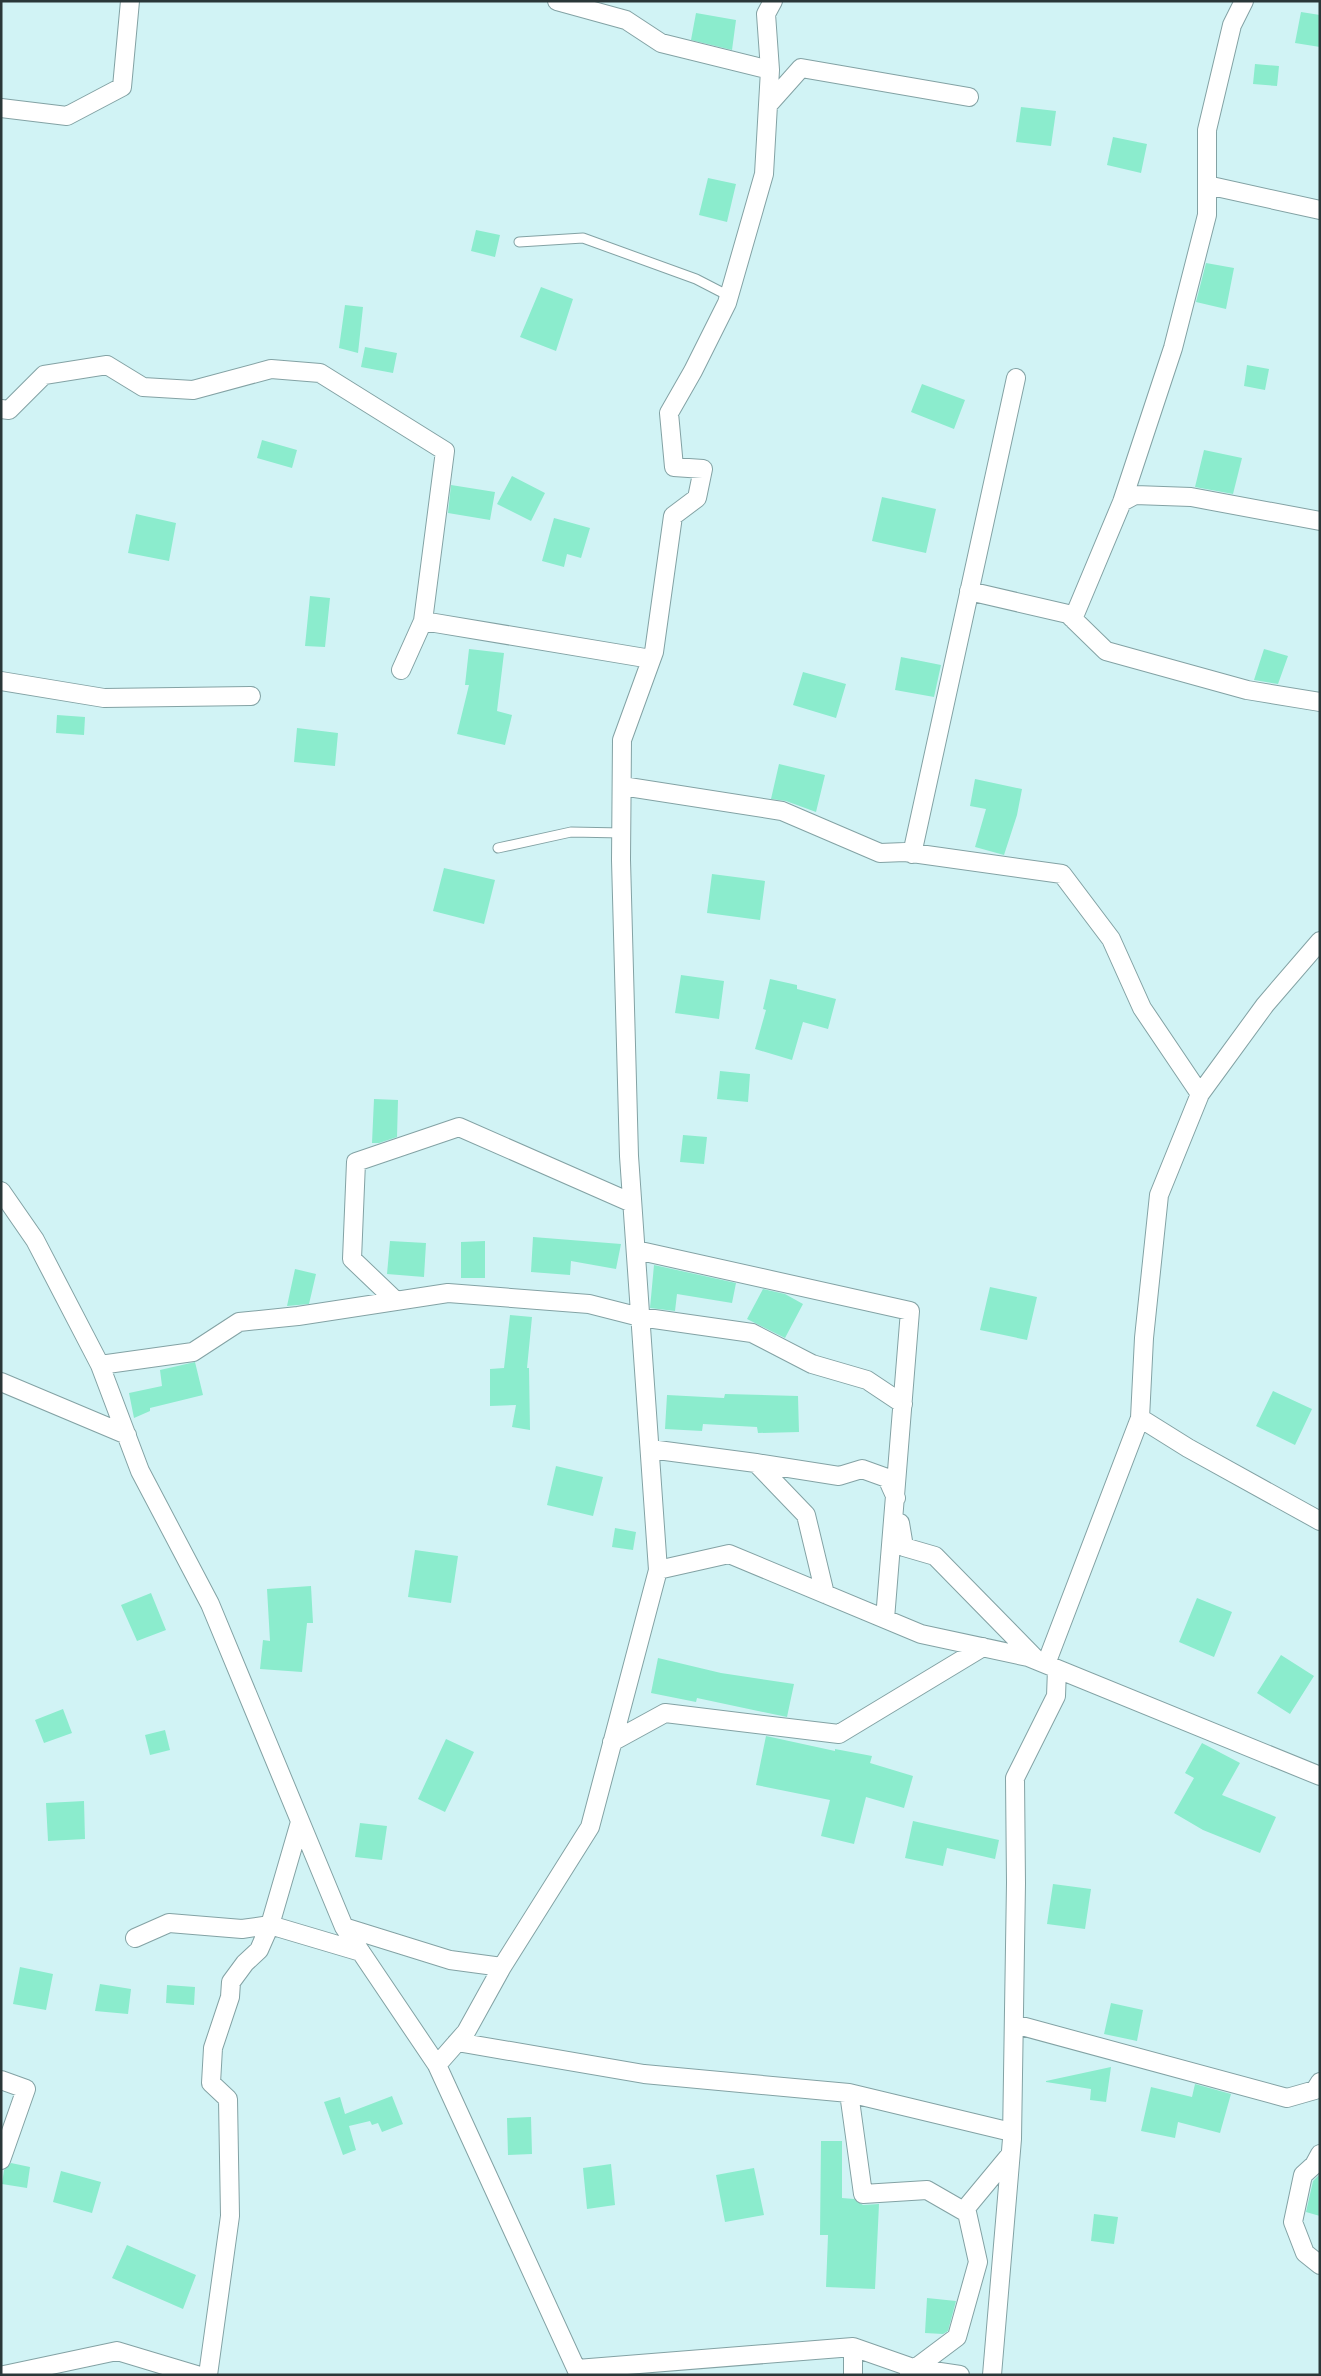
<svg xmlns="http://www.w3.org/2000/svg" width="1321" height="2376" font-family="'Public Sans',sans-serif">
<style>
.building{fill:#8beccd}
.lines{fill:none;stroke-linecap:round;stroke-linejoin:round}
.service-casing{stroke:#83a2a4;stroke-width:11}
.minor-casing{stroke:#83a2a4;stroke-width:20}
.service{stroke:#fff;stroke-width:9}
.minor{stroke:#fff;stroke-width:18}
</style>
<rect width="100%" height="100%" fill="#d1f3f5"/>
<path class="building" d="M1301,12l19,3v32l-25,-4z
M696,13l40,7 -4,30 -41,-10z
M1255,64l24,2 -2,20 -24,-2z
M1021,107l35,4 -5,35 -35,-4z
M1113,137l34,7 -6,29 -34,-8z
M708,178l28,6 -9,38 -28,-7z
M476,230l24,5 -5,22 -24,-6z
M1206,263l28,5 -8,41 -30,-7z
M541,287l32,12 -17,52 -36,-14z
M345,305l18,2 -5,46 -19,-5z
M365,347l32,6 -4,20 -32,-6z
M1247,365l22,4 -4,21 -21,-4z
M922,384l43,16 -11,29 -43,-17z
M262,440l35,10 -5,18 -35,-10z
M1204,450l38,8 -9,36 -38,-7z
M512,476l33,17 -14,28 -34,-17z
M451,485l44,7 -5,28 -42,-7z
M882,497l54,12 -10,44 -54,-12z
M136,514l40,9 -7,38 -41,-8z
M554,518l36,10 -9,30 -14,-4 -3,13 -22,-6z
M310,596l20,2 -5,49 -20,-1z
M469,649l35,4 -7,58 15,4 -7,30 -48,-11 12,-49h-4z
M1264,649l24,7 -10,28 -24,-4z
M901,657l40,8 -7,32 -39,-7z
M803,672l43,12 -10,34 -43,-13z
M57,715l28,2 -1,18 -28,-2z
M297,728l41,5 -3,33 -41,-4z
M779,764l46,11 -9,37 -30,-11 -15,-2z
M975,779l47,10 -5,26 -13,40 -29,-8 11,-38 -16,-3z
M444,868l51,12 -11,44 -51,-13z
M712,874l53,7 -5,39 -53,-7z
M681,975l43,6 -5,38 -44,-6z
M770,979l27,6v4l39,10 -8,30 -25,-7 -11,38 -37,-11 11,-39 -3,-1z
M720,1071l30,3 -2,28 -31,-3z
M374,1099l24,1 -1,37 -18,6h-7z
M683,1135l24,2 -3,27 -24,-2z
M533,1237l88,7 -5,25 -45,-8 -1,14 -39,-3z
M390,1241l36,2 -2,34 -37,-3z
M485,1241v37h-24v-36z
M654,1265l82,18 -4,20 -55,-9 -2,17 -25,-3z
M295,1269l21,5 -7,30 -22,2z
M990,1287l47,10 -10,43 -47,-10z
M763,1289l22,5 18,10 -18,34 -38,-19z
M510,1315l22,2 -5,51h2l1,62 -18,-3 4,-22 -26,1v-37l14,-1z
M195,1362l8,33 -53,13v3l-16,7 -5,-25 33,-7 -2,-16z
M1273,1391l39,18 -17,36 -39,-19z
M725,1394l73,2 1,36 -41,1 -1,-6 -54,-3 -1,7 -37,-2 2,-34 57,3z
M556,1466l47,11 -10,39 -46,-11z
M615,1528l21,4 -3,18 -21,-3z
M415,1550l43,6 -7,47 -43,-6z
M311,1586l2,37h-6l-5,49 -42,-3 3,-29 7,1 -3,-52z
M151,1593l15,37 -29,11 -16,-36z
M1197,1598l35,14 -18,45 -35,-15z
M1281,1655l33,21 -24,38 -33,-21z
M658,1658l63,15 73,11 -7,33 -90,-19 -1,4 -45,-9z
M63,1709l9,24 -28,10 -9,-23z
M165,1730l5,20 -20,5 -5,-20z
M766,1736l69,15v-2l37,7 -2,7 43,13 -9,32 -38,-11 -12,47 -33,-8 9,-36 -74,-15z
M446,1739l28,13 -29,60 -27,-13z
M1202,1743l38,20 -18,32 54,22 -16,36 -57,-23 -29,-17 20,-35 -9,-5z
M84,1801l1,38 -37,2 -2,-38z
M913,1821l86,19 -4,19 -48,-11 -4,18 -38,-8z
M360,1823l27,3 -5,34 -27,-3z
M1053,1884l38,5 -6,40 -38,-5z
M20,1967l33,7 -7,36 -33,-6z
M100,1984l31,5 -3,25 -33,-3z
M167,1985l28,2 -1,18 -28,-2z
M1111,2003l32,7 -6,31 -33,-7z
M1111,2067l-5,35 -16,-2 1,-11 -45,-7v-1z
M1195,2084l36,10 -11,39 -42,-11 -3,16 -34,-7 10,-44 41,10z
M392,2096l11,28 -21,8 -4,-9 -6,2 -2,-4 -21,5 7,24 -13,5 -19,-53 16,-5 5,17z
M531,2117l1,37 -24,1 -1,-37z
M821,2141h21v57l12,1 9,6 16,-1 -4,85 -49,-2 2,-52h-8z
M11,2163l19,4 -3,21 -25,-4 2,-14z
M611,2164l4,41 -28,4 -4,-41z
M754,2168l10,47 -39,7 -9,-47z
M61,2171l40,11 -9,31 -39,-11z
M1320,2174v42l-14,-4 7,-31z
M1094,2214l24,3 -4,27 -23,-3z
M127,2245l69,30 -13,34 -71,-31z
M927,2298l29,3 -8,30 -5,3 -18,-1z"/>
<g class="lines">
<g class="service-casing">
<path id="service" d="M519,242l64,-4 113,41 33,17
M498,848l73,-16 51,1"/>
</g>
<g class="minor-casing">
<path id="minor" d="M557,1l69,19 35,23 109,27
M768,105l33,-37 168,29
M1,108l66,8 55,-29 8,-86
M1207,185l113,25
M1,409l8,1 35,-35 63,-10 36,22 50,3 78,-21 49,4 125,78 -22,170 -22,49
M1122,502l13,-7 56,2 129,24
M969,591l99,23 38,37 141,39 73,12
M1073,619l49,-117 51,-154 34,-133v-85l25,-105 12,-24
M423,621l228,38
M1,681l103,17 147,-2
M622,786l160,25 98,42 25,-1 157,22 49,65 31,69 58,86
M912,854l104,-476
M1,1191l34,49 65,125 40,106 70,133 134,323 93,138 142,310
M636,1250l274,61 -25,308
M396,1301l-44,-42 4,-97 103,-35 173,76
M100,1365l93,-13 46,-30 59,-6 150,-23 141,11 51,13 112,16 60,31 55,16 36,24
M1,1382l126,53
M1140,1418l48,30 132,73
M650,1449l106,14 50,52 19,79
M756,1463l83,13 23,-7 25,9 9,20
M900,1523l4,24 31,9 101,103
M658,1570l71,-16 192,80 107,23 292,119
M1046,1664l94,-246 4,-80 15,-143 41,-101 65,-89 55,-64
M612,1742l53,-29 174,21 144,-87
M300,1822l-30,103 91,27
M344,1927l106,33 52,7
M135,1938l34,-15 73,6 28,-4 -11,25 -14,13 -14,19 -1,15 -17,51 -2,35 17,16 2,117 -22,159
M1014,2024l273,74 28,-8 5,-8
M457,2042l187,32 205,19 154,37
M437,2065l29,-33 36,-65 88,-140 68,-257 -29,-414 -8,-296 1,-120 32,-88 19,-136 24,-18 6,-29 -29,-2 -5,-54 24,-42 34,-68 37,-129 6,-104 -4,-56 7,-13
M1,2080l25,9 -25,71
M849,2093l14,101 64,-4 40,23
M1320,2154l-6,11 -11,10 -10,47 12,31 15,12
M577,2369l276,-22 60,21 47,7
M909,2373l48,-36 21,-75 -12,-54 44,-53
M4,2375l113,-24 80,24
M853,2375v-28
M992,2375l20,-236 4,-256 -1,-105 41,-82 1,-27"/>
</g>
<use href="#service" class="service"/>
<use href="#minor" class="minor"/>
</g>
<rect width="1321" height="2376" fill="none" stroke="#2a3738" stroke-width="5"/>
</svg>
